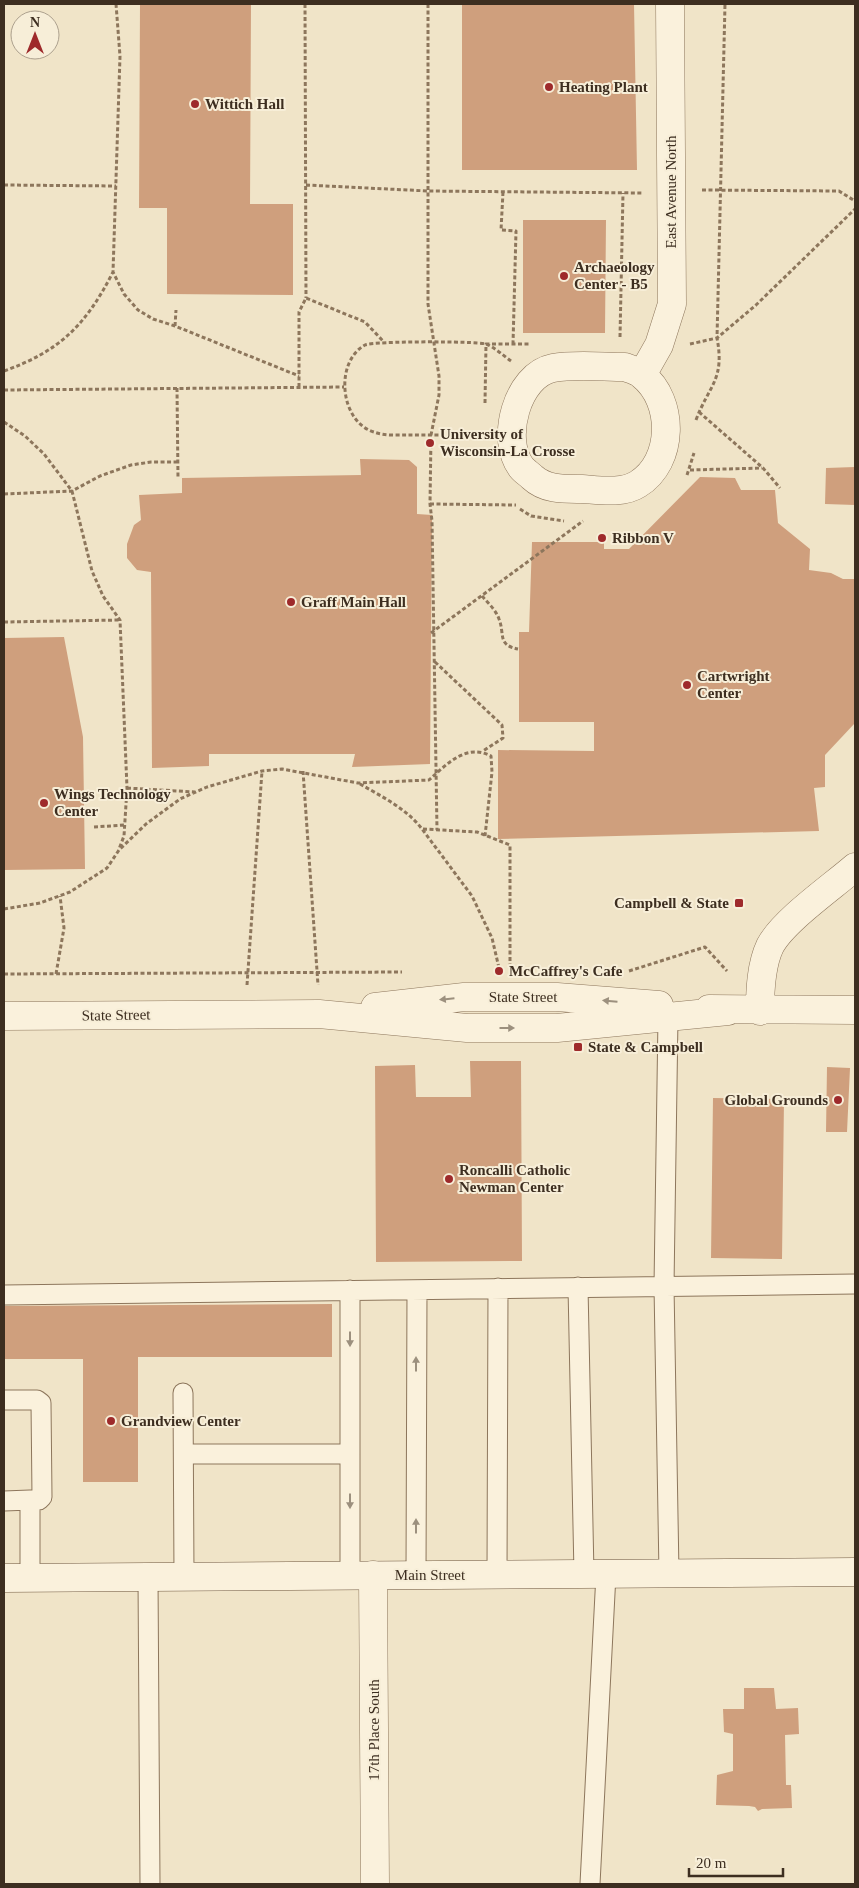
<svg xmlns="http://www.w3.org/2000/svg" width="859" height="1888" font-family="Georgia,serif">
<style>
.building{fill:#cf9f7d}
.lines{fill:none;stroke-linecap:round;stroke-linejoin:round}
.lane-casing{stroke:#8d765c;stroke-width:21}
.street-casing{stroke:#8d765c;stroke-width:29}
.secondary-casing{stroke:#6f573f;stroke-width:29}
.path{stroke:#8d765c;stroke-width:3;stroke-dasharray:4 2.5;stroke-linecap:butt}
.lane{stroke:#faf1dc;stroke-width:19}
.street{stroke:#faf1dc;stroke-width:28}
.secondary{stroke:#faf1dc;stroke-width:28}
.oneway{fill:#9c907e}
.poi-dot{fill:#9e2a2b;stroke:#f7eed8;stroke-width:2}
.labels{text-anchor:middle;stroke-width:4;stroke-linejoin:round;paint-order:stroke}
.poi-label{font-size:15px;font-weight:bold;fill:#3d2e20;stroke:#f7eed8;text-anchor:start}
.street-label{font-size:15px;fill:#3d2e20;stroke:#f7eed8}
</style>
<rect width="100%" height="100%" fill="#f0e4c8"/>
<path class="building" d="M140,4h111l-1,200h43v91l-126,-1v-86h-28z
M462,4h172l3,166h-175z
M523,220h83l-1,113h-82z
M360,459l49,1 8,7v47l15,1 -2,249 -78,3 3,-13h-146v12l-57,2 -1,-196 -14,-2 -10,-12v-14l7,-19 7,-5 -2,-25 43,-2v-15l179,-3z
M855,467v38l-30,-1 1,-36z
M700,477l35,1 6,12h34l3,33 32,26 -1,21 22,3 12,6h12v144l-30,32v32l-11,1 5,43 -321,8v-89l96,1v-29h-75v-90h10l3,-90h72v7h25z
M64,637l19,100 2,132 -81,1v-232z
M470,1061h51l1,200 -146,1 -1,-196 40,-1 1,32h55z
M827,1067l23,1 -3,64h-21z
M713,1098l71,1 -2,160 -71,-1z
M332,1304v53h-194v125h-55v-123h-79v-53z
M744,1688h30l2,21 22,-1 1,26 -14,1 1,50h5l1,23 -30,1 -4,2 -3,-4 -6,-1 -33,-1 1,-30 16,-4v-37l-9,-2 -1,-23h21z"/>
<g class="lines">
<g class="lane-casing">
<path id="lane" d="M668,1017l-4,269 5,287
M578,1287l6,287
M350,1290v285
M4,1295l851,-11
M183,1393l1,183
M4,1400h33l4,3 1,94 -3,3h-9v77
M184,1454h166
M4,1501l26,-1
M416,1575l1,-285
M497,1575l1,-287
M148,1577l2,307
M590,1884l16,-310"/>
</g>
<g class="street-casing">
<path id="street" d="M625,367c5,2 13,4 17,8 33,26 32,87 -4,109 -15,10 -39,6 -56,5 -18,0 -36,1 -50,-12 -3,-3 -8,-6 -11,-10 -21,-28 -4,-92 32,-99 21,-4 50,-1 72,-1z
M642,375l17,-30 13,-41 -2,-300
M375,1007l89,-10h93l102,8
M709,1009l146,1
M760,1011c0,-21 1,-46 10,-65 13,-25 62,-59 85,-79
M4,1016l315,-2 148,14h90l171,-17
M373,1575l2,309"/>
</g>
<g class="secondary-casing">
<path id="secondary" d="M4,1578l851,-6"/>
</g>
<path class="path" d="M116,4l4,52 -7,216 11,22 14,16 15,9 22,7 124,50
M305,4l1,294
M428,4v300l11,72v19l-8,40 -1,69 2,17 5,309
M4,185l112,1
M306,185l122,6 215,2
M702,190l137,1 16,10
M503,192l-2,38 15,1 -3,113
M175,326l1,-16
M620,337l3,-144
M690,344l27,-6 39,-33 99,-96
M4,371c56,-20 82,-46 109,-99
M299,387v-75l7,-14 59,24 18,19
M177,388l1,90
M4,390l340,-3
M485,403l1,-59h43
M699,412l64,56 17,20
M696,420c13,-35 29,-40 21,-82l8,-334
M4,422l21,14 19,18 28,37 20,80 11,25 17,24 7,168 -3,48 -5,13
M484,435c-25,0 -51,0 -76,0 -11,0 -24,1 -34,-3 -34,-10 -40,-70 -9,-87 8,-4 110,-4 121,-1 8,3 18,12 25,17
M690,470l72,-2
M687,475l7,-22
M4,494l68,-3 28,-15 31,-11 20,-3h27
M430,504l86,1
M520,509l11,7 33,5
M482,596c6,7 14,14 17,23 6,15 -2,26 19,30
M4,622l116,-2
M431,633l152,-112
M435,662l67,63 1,13 -20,13
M303,771l15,214
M360,784c21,12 47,25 62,45l50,67 20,42 7,30
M127,788l68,4
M94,827l31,-2
M423,829l54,3 33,13v122
M4,909l36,-6 30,-11 37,-24 12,-18 27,-26 34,-25 27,-12 55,-16 20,-2 76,14 71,-3c18,-16 37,-37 62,-24l1,16 -7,64
M629,971l76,-24 22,24
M4,974l398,-2
M56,974l8,-46 -4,-32
M247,985l15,-214"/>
<use href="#lane" class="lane"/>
<use href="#street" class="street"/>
<use href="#secondary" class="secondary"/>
</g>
<defs><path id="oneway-solid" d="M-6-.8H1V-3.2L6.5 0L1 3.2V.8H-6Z" transform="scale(1.25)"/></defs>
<g class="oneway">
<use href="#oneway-solid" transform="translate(447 999) rotate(174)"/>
<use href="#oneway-solid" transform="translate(610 1001) rotate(-175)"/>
<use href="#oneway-solid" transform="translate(507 1028)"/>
<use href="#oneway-solid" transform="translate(350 1339) rotate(90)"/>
<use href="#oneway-solid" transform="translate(416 1364) rotate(-90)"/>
<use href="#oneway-solid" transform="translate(350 1501) rotate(90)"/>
<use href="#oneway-solid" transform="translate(416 1526) rotate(-90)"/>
</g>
<g class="poi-dot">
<circle cx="549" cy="87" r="5"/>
<circle cx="195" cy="104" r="5"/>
<circle cx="564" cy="276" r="5"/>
<circle cx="430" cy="443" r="5"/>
<circle cx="602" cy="538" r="5"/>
<circle cx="291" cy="602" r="5"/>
<circle cx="687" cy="685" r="5"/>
<circle cx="44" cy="803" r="5"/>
<rect x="734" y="898" width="10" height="10" rx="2.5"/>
<circle cx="499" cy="971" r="5"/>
<rect x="573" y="1042" width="10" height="10" rx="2.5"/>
<circle cx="838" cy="1100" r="5"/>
<circle cx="449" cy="1179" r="5"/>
<circle cx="111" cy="1421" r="5"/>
</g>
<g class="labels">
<g class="poi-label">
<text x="559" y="92">Heating Plant</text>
<text x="205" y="109">Wittich Hall</text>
<text x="574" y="272">Archaeology<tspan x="574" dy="17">Center - B5</tspan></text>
<text x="440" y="439">University of<tspan x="440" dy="17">Wisconsin-La Crosse</tspan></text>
<text x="612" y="543">Ribbon V</text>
<text x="301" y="607">Graff Main Hall</text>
<text x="697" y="681">Cartwright<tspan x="697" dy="17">Center</tspan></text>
<text x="54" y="799">Wings Technology<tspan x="54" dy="17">Center</tspan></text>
<text x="729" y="908" text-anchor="end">Campbell &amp; State</text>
<text x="509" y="976">McCaffrey's Cafe</text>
<text x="588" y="1052">State &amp; Campbell</text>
<text x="828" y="1105" text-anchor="end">Global Grounds</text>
<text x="459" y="1175">Roncalli Catholic<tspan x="459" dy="17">Newman Center</tspan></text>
<text x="121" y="1426">Grandview Center</text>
</g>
<g class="street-label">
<text transform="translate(671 192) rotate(-90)" y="5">East Avenue North</text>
<text x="523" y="1002">State Street</text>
<text transform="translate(116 1015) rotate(-1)" y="5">State Street</text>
<text x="430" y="1580">Main Street</text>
<text transform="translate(374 1730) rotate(-90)" y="5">17th Place South</text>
</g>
</g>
<rect width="859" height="1888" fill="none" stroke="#3d2e20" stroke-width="10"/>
<g transform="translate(35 35)"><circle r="24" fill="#f7eed8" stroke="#ada18e"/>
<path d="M0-4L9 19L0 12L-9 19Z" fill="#9e2a2b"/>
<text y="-8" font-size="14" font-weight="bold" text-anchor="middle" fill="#3d2e20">N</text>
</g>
<path d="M689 1868v8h94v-8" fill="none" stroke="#3d2e20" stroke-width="2.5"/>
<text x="696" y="1868" font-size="15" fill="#3d2e20" stroke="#f7eed8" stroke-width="4" paint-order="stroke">20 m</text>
</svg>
